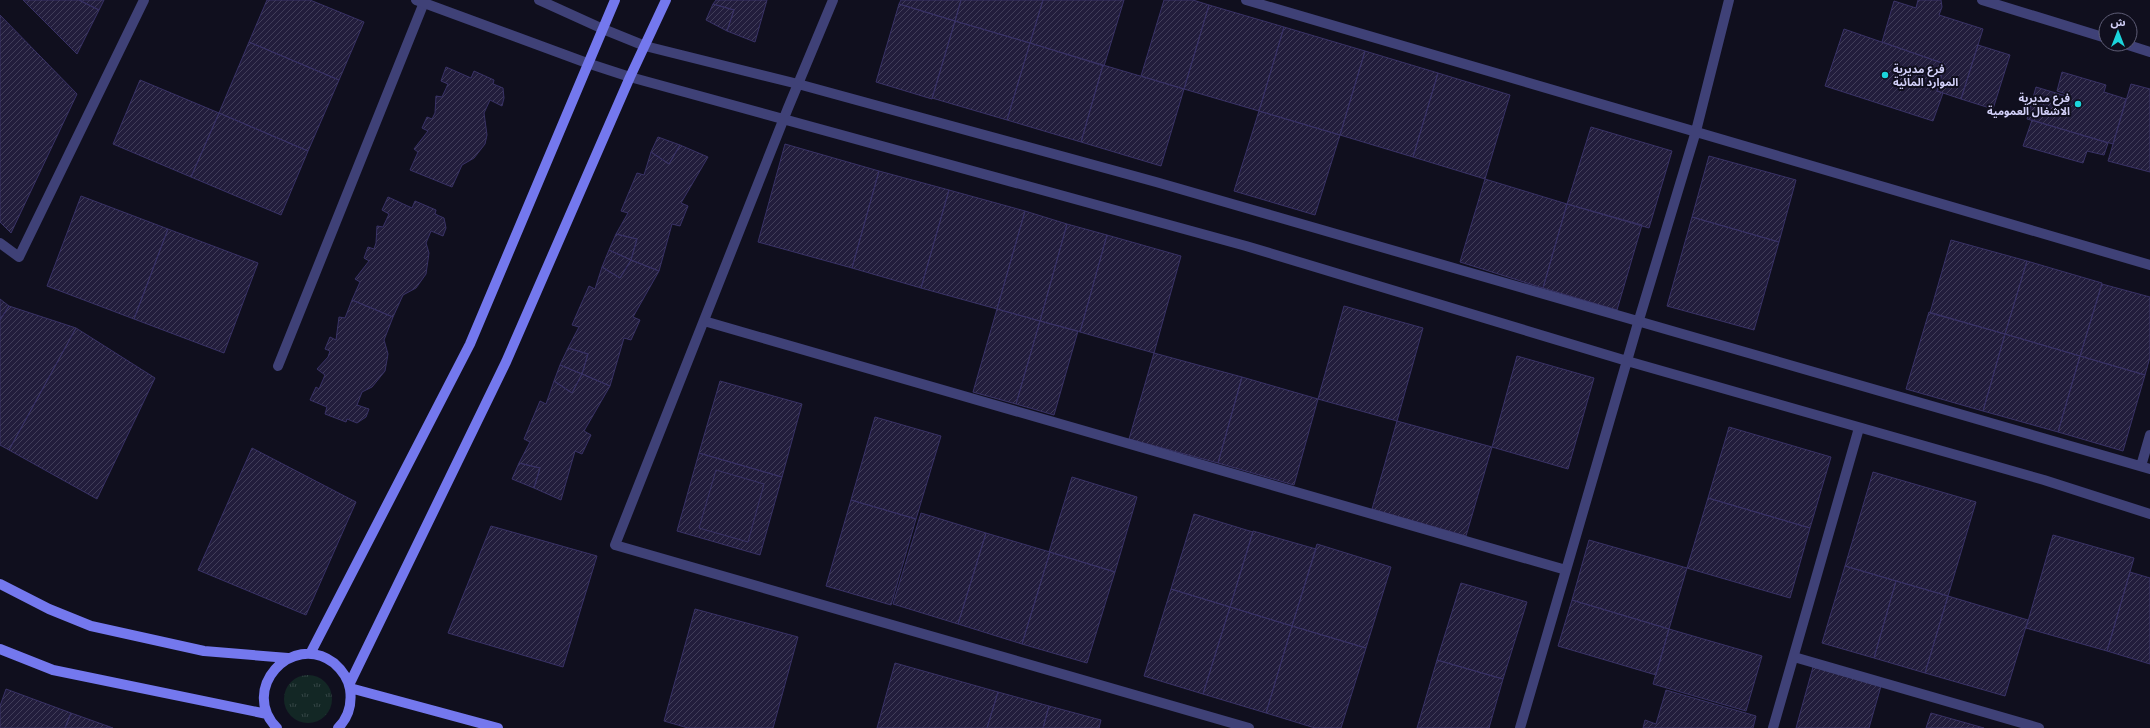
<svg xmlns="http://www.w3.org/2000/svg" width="2150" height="728" font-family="'Noto Sans','Noto Sans Arabic',sans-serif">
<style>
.grass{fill:url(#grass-tufts)}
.building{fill:url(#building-hatch);stroke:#393266}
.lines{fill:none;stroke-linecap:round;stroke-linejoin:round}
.minor{stroke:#3f4177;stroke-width:10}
.tertiary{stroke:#3f4177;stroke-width:10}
.secondary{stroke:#7478ee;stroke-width:10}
.poi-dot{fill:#1bd4db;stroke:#100f1e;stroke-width:1.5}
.labels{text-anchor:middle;stroke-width:4;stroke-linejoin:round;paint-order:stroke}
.poi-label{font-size:11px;font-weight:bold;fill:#d3d1f9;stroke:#100f1e;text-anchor:start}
</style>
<defs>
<pattern id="grass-tufts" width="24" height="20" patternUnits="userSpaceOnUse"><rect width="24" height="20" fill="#132725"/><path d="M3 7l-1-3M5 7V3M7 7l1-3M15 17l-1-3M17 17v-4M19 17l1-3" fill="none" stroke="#344545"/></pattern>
<pattern id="building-hatch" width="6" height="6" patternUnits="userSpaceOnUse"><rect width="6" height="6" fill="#221d3c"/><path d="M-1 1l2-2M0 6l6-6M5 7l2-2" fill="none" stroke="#413d59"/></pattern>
</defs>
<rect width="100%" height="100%" fill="#100f1e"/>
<path class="grass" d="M284 699a24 24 0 1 1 48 0a24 24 0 1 1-48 0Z"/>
<path class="building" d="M23,0h56l20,10 -22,44z
M79,0h25l-5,10z
M267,0h43l54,22 -25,58 -90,-38z
M716,0h51l-12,42 -28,-11 7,-21 -21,-6z
M901,0h60l-6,21 -56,-17z
M961,0h82l-13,43 -75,-22z
M1043,0h81l-20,66 -74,-23z
M1164,0h29l16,5 -25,84 -43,-13z
M1918,0h23l1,7 -3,8 44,14 -22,70 -24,-8 8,-27 -63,-22 12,-41 22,7z
M713,4l21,6 -7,21 -21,-11z
M899,4l56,17 -23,78 -56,-17z
M1209,5l75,22 -25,84 -75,-22z
M0,15l77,79 -66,139 -11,-11z
M955,21l75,22 -23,77 -75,-22z
M1284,27l81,24 -25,84 -81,-24z
M1844,29l101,35 -8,27 6,2 -10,28 -108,-35z
M249,42l90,38 -31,71 -89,-38z
M1030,43l73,22 -22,77 -74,-22z
M1978,45l32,10 -17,54 -32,-10z
M1365,51l73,22 -25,84 -73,-22z
M1103,65l81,24 -23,77 -80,-24z
M446,67l25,11 3,-7 20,9 -1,4 10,4 1,10 -2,8 -12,-6 -6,13 3,22 -2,9 -11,14 -12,7 -10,22 -42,-17 8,-18 -4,-3 14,-18 -6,-3 5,-11 5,2 3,-6 1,-17 6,1 6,-13 -7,-3z
M2062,72l44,13 -2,7 22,7 -13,45 -86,-25 9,-32 30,9 1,-2 -10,-3z
M1438,73l72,22 -25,84 -72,-22z
M140,80l79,33 -28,64 -78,-33z
M2131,84l19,5v83l-42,-11z
M1259,111l81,24 -25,80 -81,-24z
M219,113l89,38 -27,64 -90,-38z
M2032,120l76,23 -4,12 -17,-4 -4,12 -60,-17z
M1591,127l81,24 -23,77 -82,-24z
M658,137l22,8 -11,19 -18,-12z
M785,144l94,27 -27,97 -94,-26z
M680,145l28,12 -27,46 7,3 -8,20 -8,-2 -13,47 -28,-11 6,-21 -21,-5 12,-21 -7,-2 16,-38 7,2 7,-23 18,12z
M1709,156l87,24 -17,62 -87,-25z
M879,171l70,19 -28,98 -69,-20z
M1485,179l82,25 -24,84 -83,-26z
M949,190l76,21 -28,98 -76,-21z
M81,196l87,33 -34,90 -87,-33z
M388,197l24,11 3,-7 21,9 -1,4 9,4 2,10 -3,8 -12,-5 -5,12 3,10 -3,21 -10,14 -13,7 -10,22 -41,-17 8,-18 -5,-3 14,-18 -5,-3 4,-11 6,2 2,-6 1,-17 6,1 6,-13 -7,-4z
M1567,204l75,21 -25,85 -74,-22z
M1025,211l42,13 -27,97 -43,-12z
M1692,217l87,25 -25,88 -87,-24z
M1067,224l40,11 -27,97 -40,-11z
M168,229l90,34 -34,90 -90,-34z
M616,234l21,5 -6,21 -22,-10z
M1107,235l74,21 -27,97 -74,-21z
M1951,240l76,21 -22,73 -75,-21z
M609,250l22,10 -11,18 -18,-11z
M631,260l28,11 -26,46 7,3 -9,20 -7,-2 -14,48 -28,-12 6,-20 -20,-6 11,-21 -7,-2 17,-39 6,3 7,-22 18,11z
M2027,261l75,22 -22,73 -75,-22z
M2102,284l48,13v60l-5,18 -65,-19z
M0,299l9,7 -9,14z
M352,300l41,17 -9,23 4,14 -3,17 -13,16 -10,5 -5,13 12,4 -3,8 -9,6 -10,-4 -1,3 -21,-8 2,-7 -17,-7 6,-13 3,2 6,-14 -8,-6 11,-12 2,-6 -5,-2 5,-12 6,3 3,-23 6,1z
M9,306l67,22 -67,122 -9,-5v-125z
M1344,306l79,22 -26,93 -79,-22z
M997,309l43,12 -24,83 -43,-12z
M1929,312l76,22 -22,77 -77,-22z
M1040,321l38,10 -24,84 -38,-11z
M76,328l79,50 -58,121 -88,-49z
M2005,334l75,22 -22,76 -75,-21z
M568,348l20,6 -6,20 -22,-9z
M1154,353l88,24 -24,86 -89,-24z
M1517,356l77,22 -26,91 -76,-22z
M2080,356l65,19 -22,76 -65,-19z
M560,365l22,9 -10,19 -18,-12z
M582,374l28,12 -26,45 7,4 -9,19 -7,-3 -14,49 -27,-12 6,-20 -21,-5 11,-21 -6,-3 16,-38 6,3 8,-23 18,12z
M1242,377l76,22 -24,86 -76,-22z
M720,381l82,23 -20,73 -83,-24z
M875,417l66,19 -25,83 -65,-19z
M1397,421l95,26 -26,89 -94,-27z
M1729,427l102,30 -21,71 -102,-30z
M252,448l104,54 -50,113 -108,-45z
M699,453l83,24 -22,78 -83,-24z
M519,463l21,5 -6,20 -22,-9z
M716,470l48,14 -16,58 -49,-14z
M1873,472l103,30 -28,94 -103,-30z
M1072,477l65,20 -22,75 -66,-20z
M1708,498l102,30 -20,70 -103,-30z
M851,500l65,19 -25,86 -65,-19z
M921,513l65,20 -28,91 -65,-20z
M1194,514l59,18 -23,75 -59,-18z
M491,526l106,30 -34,111 -115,-34z
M1253,531l63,18 -24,77 -62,-19z
M986,533l64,19 -28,92 -64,-20z
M2053,535l81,23 -27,93 -81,-23z
M1589,540l98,28 -18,61 -97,-29z
M1317,544l74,23 -25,81 -74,-22z
M1050,552l65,20 -28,91 -65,-19z
M1845,566l51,15 -22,77 -52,-15z
M2130,572l20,6v86l-43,-13z
M1896,581l52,15 -23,77 -51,-15z
M1461,583l66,19 -24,77 -66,-19z
M1171,589l59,18 -27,87 -59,-18z
M1948,596l80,24 -23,76 -80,-23z
M1572,600l97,29 -13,46 -98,-29z
M1230,607l62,19 -26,87 -63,-19z
M695,609l103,28 -25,91h-85l-24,-7z
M1292,626l74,22 -25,80h-26l-49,-15z
M1669,629l93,27 -16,55 -93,-27z
M1437,660l66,19 -14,49h-72z
M895,663l103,29 -11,36h-110z
M1813,667l68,19 -12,42h-73z
M6,689l65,24 -6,15h-65v-22z
M1666,690l90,26 -3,12h-110l2,-8 11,4z
M998,692l51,14 -6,22h-56z
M1049,706l52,14 -2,8h-56z
M71,713l42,15h-48z
M1931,713l53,15h-58z"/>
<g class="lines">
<path class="minor" d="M833,0l-45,108 -173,437 634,183
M1246,0l904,265
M1982,0l124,38
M2125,44l25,8
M645,46l153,38 358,98 994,287
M630,77l616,169 381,115 417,119 106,34
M0,243l19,14 125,-257
M704,321l862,249
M278,366l147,-366
M2141,466l9,-31
M1794,657l245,71
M1520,728l118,-405 58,-192 33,-131
M1773,728l86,-300"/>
<path class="tertiary" d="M416,0l171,63 43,14
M539,0l64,29 42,17"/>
<path class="secondary" d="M0,584l49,25 42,17 113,25 84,7
M0,649l53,21 214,44
M310,654l160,-310 145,-344
M349,685l157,-323 124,-285 36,-77
M350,688l148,40
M277,728c-38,-38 14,-97 57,-65 8,7 14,15 16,26 2,14 -1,28 -12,39"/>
</g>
<g class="poi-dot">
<circle cx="1885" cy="75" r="4"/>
<circle cx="2078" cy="104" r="4"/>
</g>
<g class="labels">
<g class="poi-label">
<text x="1893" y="73">فرع مديرية<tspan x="1893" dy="13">الموارد المائية</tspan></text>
<text x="2070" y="102" text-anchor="end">فرع مديرية<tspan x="2070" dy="13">الاشغال العمومية</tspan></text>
</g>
</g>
<g transform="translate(2118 32)"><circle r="19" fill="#100f1e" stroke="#5e5d76"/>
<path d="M0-3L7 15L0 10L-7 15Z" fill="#1bd4db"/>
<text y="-6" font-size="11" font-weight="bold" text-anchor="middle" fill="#d3d1f9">ش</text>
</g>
</svg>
